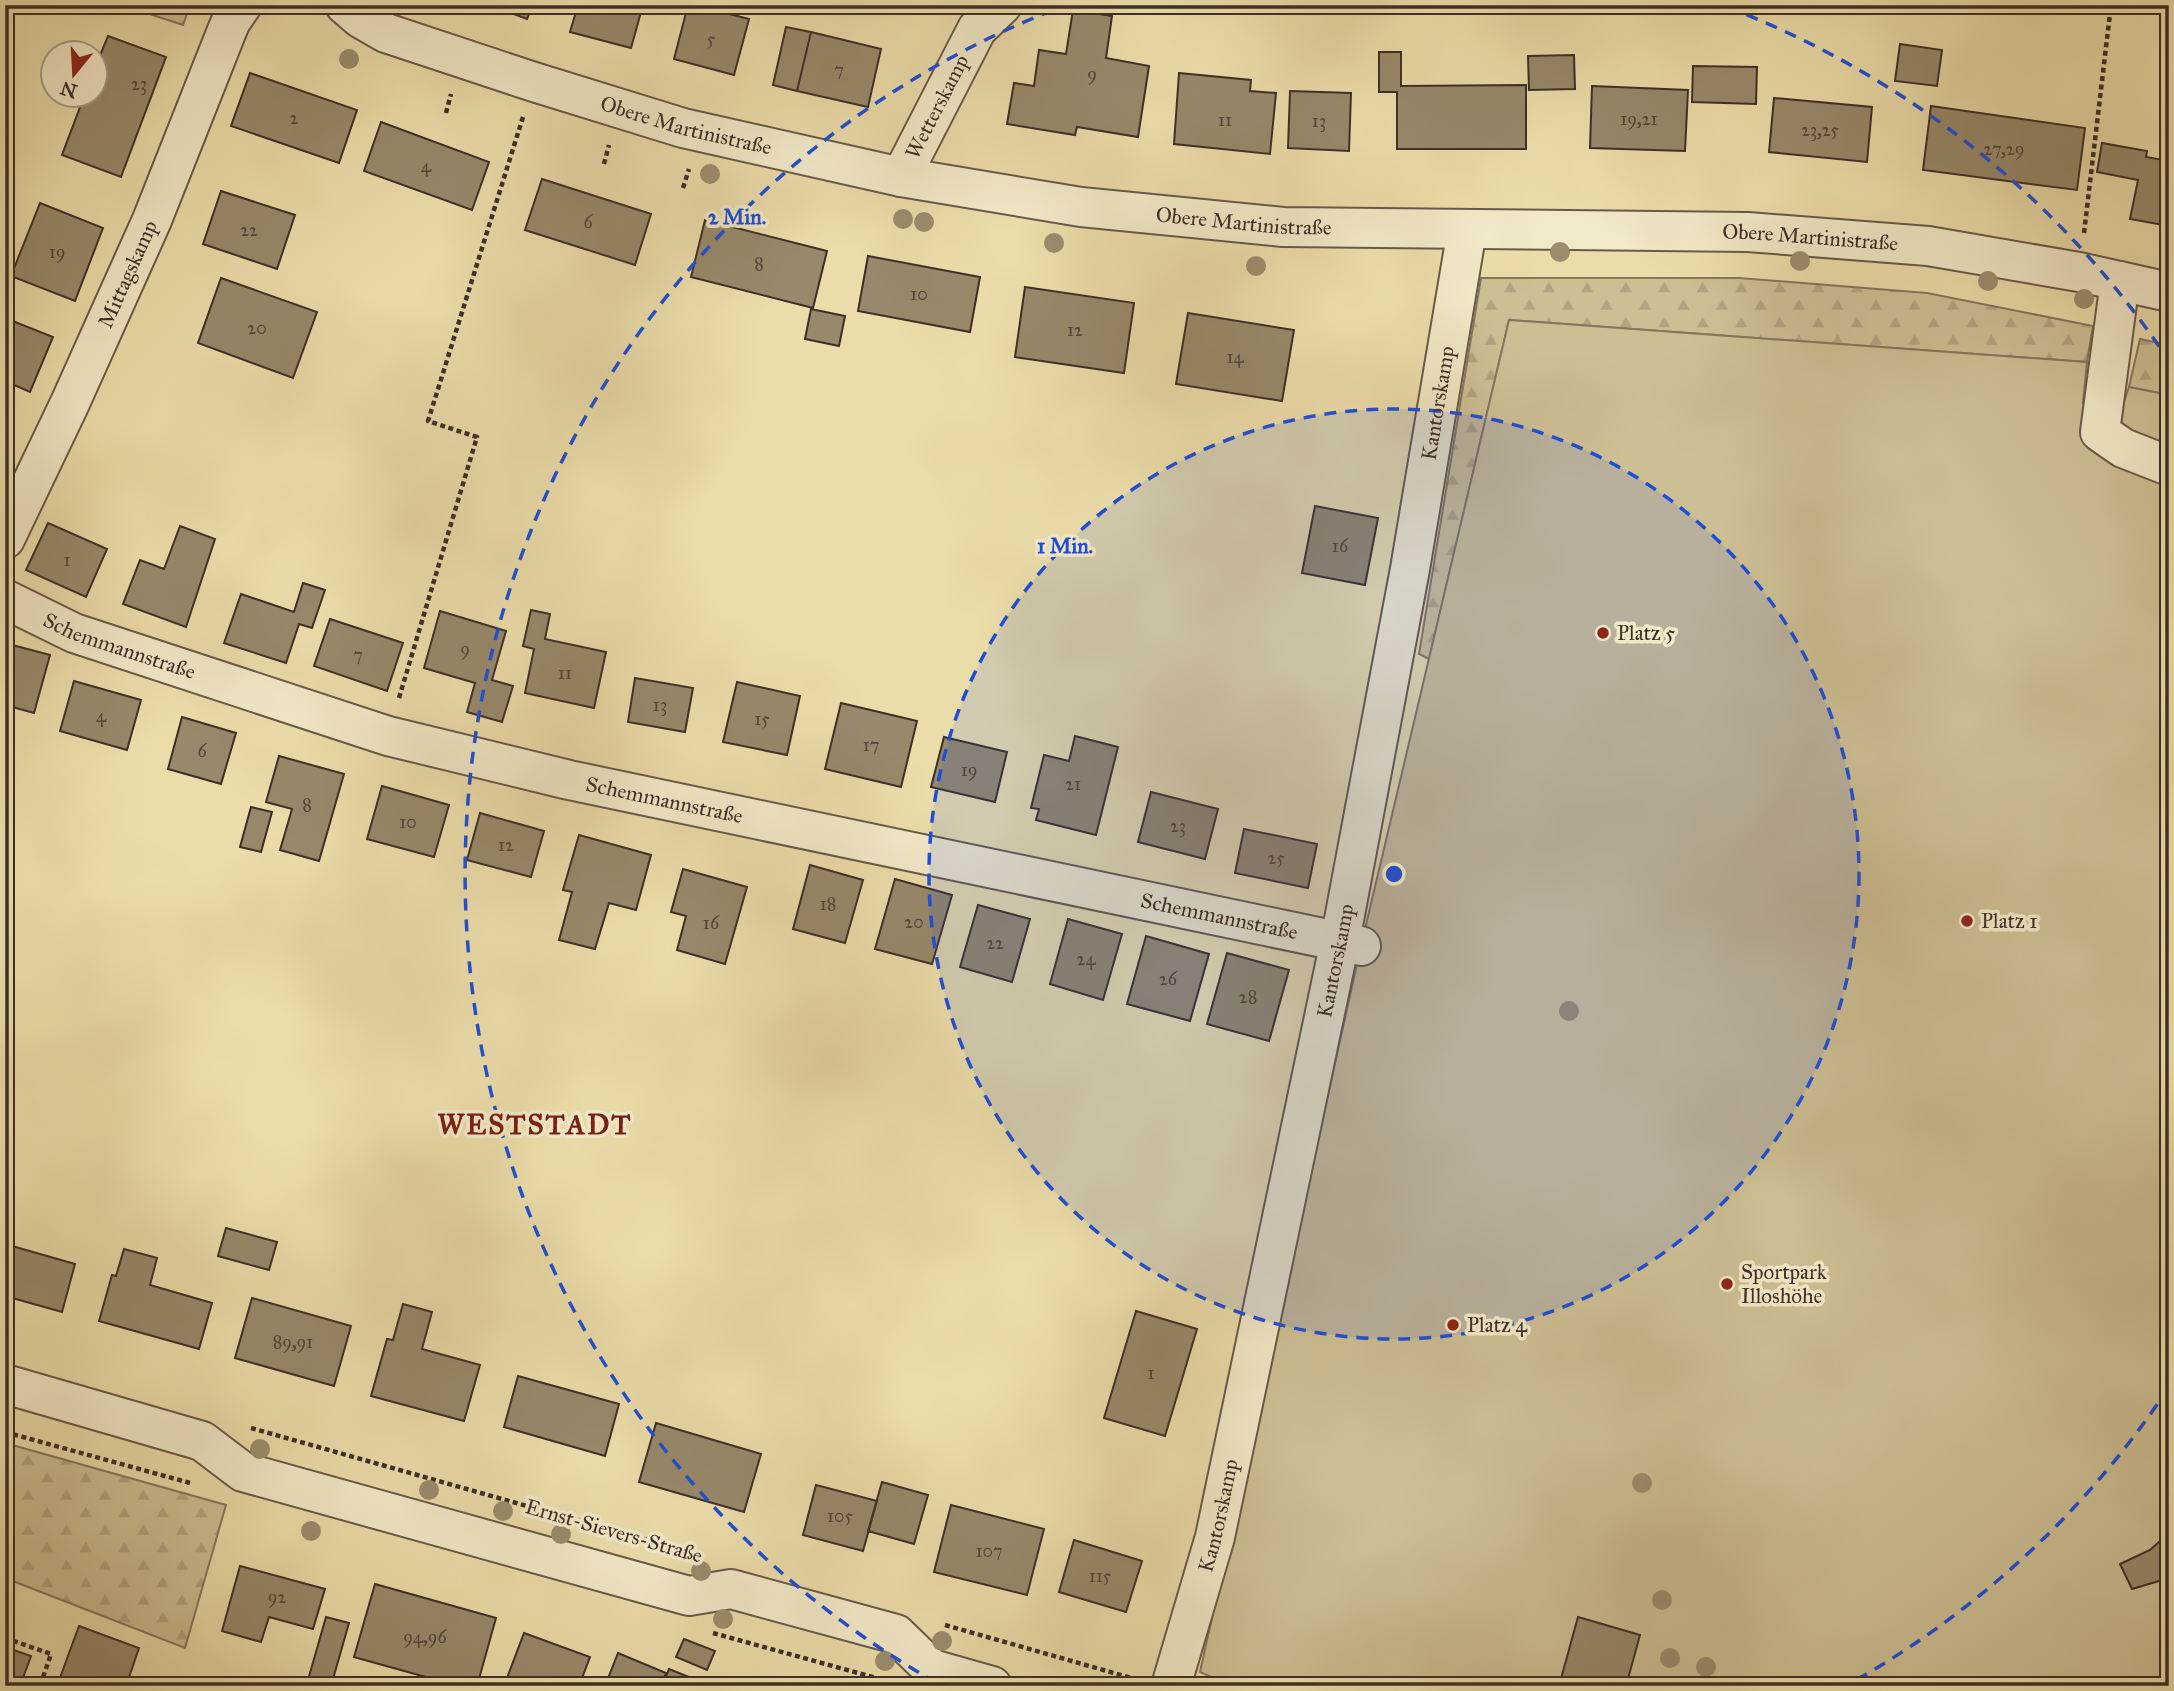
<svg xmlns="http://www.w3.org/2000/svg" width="2174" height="1691" font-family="'IM FELL Great Primer',serif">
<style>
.forest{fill:url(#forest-firs);stroke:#85775e;stroke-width:2}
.pitch{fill:#cdbf94;stroke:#85775e;stroke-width:2}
.building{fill:#97896b;stroke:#3d2f27;stroke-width:2}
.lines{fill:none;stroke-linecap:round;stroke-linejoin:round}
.minor-casing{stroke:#685a48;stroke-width:42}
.path{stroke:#3d2f27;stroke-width:4.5;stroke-dasharray:5 3.5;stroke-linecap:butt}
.minor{stroke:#f2e9c8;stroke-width:38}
.tree{fill:#9b8d6e}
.ring{fill:none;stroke:#1d4ed8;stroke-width:3.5;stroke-dasharray:12 9}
.poi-dot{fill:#8f2418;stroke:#f2e9c8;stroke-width:2.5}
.labels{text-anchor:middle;stroke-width:7;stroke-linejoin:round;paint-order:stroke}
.number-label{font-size:18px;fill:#544638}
.street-label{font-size:21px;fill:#3d2f27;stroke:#f2e9c8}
.poi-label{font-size:21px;fill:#3d2f27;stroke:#f2e9c8;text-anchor:start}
.district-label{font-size:28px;font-weight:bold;letter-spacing:2px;fill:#7a1f14;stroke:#f2e9c8}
.centre{fill:#1d4ed8;stroke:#f2e9c8;stroke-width:3.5}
.ring-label{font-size:21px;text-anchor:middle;font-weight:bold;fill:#1d4ed8;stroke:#f2e9c8;stroke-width:7;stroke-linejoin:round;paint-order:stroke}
</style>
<defs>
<pattern id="forest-firs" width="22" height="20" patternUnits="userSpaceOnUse" patternTransform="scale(1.75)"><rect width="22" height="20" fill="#cdbf94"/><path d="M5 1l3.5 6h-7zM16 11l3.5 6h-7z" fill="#b1a480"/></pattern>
</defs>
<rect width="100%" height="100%" fill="#ebddaa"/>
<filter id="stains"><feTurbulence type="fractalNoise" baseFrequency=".00286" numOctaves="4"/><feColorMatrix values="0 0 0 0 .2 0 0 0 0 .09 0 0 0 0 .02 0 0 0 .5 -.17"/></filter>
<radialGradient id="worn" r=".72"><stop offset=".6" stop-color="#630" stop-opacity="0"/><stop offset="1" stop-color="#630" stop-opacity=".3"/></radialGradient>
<path class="forest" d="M122,5h68l-7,20z
M1481,278h258l188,15 166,33 -6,36 -578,-42 -80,339 -10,-5z
M2140,339l29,6v50l-40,-8z
M5,1443l221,62 -41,143 -180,-70z"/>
<path class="pitch" d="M1509,320l578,42 -4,41 39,5 7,-21 40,8v1291h-938l-31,-14 161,-726z"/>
<path class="building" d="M490,5h43l-6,14z
M578,5h65l-12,43 -61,-16z
M688,5h7l54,14 -15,56 -60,-16z
M1073,10l39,6 -6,42 43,8 -11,71 -61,-10 -2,8 -68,-11 7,-41 20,3 5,-36 27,4z
M786,27l25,5 -14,59 -24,-6z
M811,32l70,17 -13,58 -71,-16z
M108,36l58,21 -45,120 -59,-22 23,-61h9v-24z
M1900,44l42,6 -5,36 -42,-5z
M1379,52h22v34l125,-1v64h-129v-57h-18z
M1574,55l1,34 -46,1 -1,-34z
M1693,66l64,1 -1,37 -64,-2z
M250,73l107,37 -18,53 -108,-37z
M1179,73l72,7 -1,11 26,2 -6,61 -96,-10z
M1592,86l96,4 -3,61 -95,-3z
M1290,91l61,2 -2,58 -61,-3z
M1774,98l98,9 -5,55 -98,-10z
M1931,106l154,22 -8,62 -154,-20z
M381,122l108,40 -17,48 -108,-39z
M2102,143l45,8 -1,6 23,4v65l-39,-7 8,-39 -41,-8z
M542,179l109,35 -16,51 -110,-35z
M221,191l74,24 -18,54 -74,-25z
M40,203l63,25 -28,73 -64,-25z
M705,220l122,31 -14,57 -122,-31z
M868,256l112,21 -10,55 -112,-21z
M221,278l96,34 -24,66 -95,-35z
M1025,287l109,16 -10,70 -109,-16z
M811,309l34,7 -6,30 -34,-7z
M1188,313l106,17 -12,71 -106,-17z
M5,318l48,19 -23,55 -25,-11z
M1315,506l63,12 -13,67 -63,-12z
M48,523l59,26 -21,48 -60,-27z
M180,526l35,13 -29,88 -63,-23 17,-44 24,9z
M303,583l22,7 -13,38 -13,-4 -13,39 -62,-20 17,-49 53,18z
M531,610l19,4 -5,25 61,13 -12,56 -69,-15 9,-44 -11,-3z
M440,611l66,20 -14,49 21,6 -11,36 -35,-10 8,-29 -51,-15z
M330,619l73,24 -16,48 -73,-25z
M5,643l45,12 -16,58 -29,-8z
M635,678l58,10 -8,44 -57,-10z
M74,681l67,19 -14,50 -67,-19z
M737,682l63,14 -13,59 -64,-13z
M841,703l76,18 -16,66 -76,-18z
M182,717l54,16 -15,51 -53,-15z
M1075,736l43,11 -22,88 -60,-15 3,-11 -8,-1 13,-53 25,6z
M944,737l63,15 -12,50 -64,-15z
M279,756l65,18 -25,87 -39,-11 12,-41 -26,-7z
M382,786l67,19 -15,52 -67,-18z
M1151,792l67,17 -13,50 -67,-17z
M251,807l21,5 -11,40 -21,-5z
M480,813l64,18 -13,46 -64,-17z
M1244,829l73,15 -9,44 -73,-15z
M579,835l72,20 -15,55 -27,-7 -14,46 -36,-9 13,-48 -9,-2z
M810,865l53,15 -18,63 -52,-14z
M683,869l64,18 -22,77 -48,-14 9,-34 -15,-4z
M895,879l57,16 -20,69 -57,-15z
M978,905l52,14 -18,63 -52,-15z
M1068,919l54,15 -19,66 -53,-16z
M1146,936l63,18 -19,67 -63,-17z
M1227,953l62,17 -20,71 -62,-17z
M226,1228l51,14 -8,28 -51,-14z
M5,1244l70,20 -13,48 -57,-16z
M124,1249l33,9 -7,27 62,18 -13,46 -100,-28 13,-46 4,1z
M252,1298l99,28 -17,60 -99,-28z
M403,1304l29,8 -10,37 58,16 -16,56 -93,-25 16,-57 6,1z
M1136,1311l61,18 -32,107 -61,-18z
M518,1376l101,28 -14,52 -101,-29z
M656,1423l105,31 -17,58 -105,-30z
M882,1482l46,13 -14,49 -46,-13z
M816,1485l61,16 -14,50 -60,-16z
M951,1505l93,24 -17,66 -93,-23z
M2169,1533v43l-10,5 -27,8 -12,-25 30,-14z
M1074,1540l68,21 -16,51 -67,-20z
M240,1566l85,23 -12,40 -44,-12 -8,25 -39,-11z
M375,1584l121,34 -19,68h-19l-104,-29z
M326,1617l23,6 -18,63 -23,-6z
M1578,1617l62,18 -14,51h-67z
M79,1626l60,22 -13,38h-69z
M524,1633l66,24 -11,29h-75z
M684,1639l31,12 -8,19 -31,-13z
M5,1647l26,9 -11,30h-15z
M618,1653l48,20 -5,13h-56z
M669,1669l42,17h-49z"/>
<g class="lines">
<g class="minor-casing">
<g id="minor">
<path id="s1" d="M345,5l15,13 26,15 148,49 149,46 218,49 180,30 202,20 465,5 180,14 151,26 90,20"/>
<path id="s2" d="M901,177l76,-148 25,-24"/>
<path d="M2120,281l-20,151 23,16 46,18"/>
<path id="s3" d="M5,539l65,-136 82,-183 74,-187 5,-12 11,-16"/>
<path id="s4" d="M5,599l69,34 314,103 181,44 792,166"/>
<path d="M5,1384l197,57 41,31 446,124 42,-7 165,45 36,35 60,17"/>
<path id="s5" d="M1171,1686l44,-149 125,-596 70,-372 57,-339"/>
</g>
</g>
<path class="path" d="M178,5l16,5
M446,113l5,-19
M604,164l5,-19
M683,188l6,-19
M2084,233l27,-228
M399,698l78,-261 -49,-16 95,-304
M251,1428l396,112
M5,1432l185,51
M945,1625l190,54
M713,1633l174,48
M5,1638l46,16 -11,32"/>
<use href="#minor" class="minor"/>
</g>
<g class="tree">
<circle cx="349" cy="59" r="10"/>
<circle cx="710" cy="174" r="10"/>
<circle cx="903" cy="219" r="10"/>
<circle cx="924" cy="222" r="10"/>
<circle cx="1054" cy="243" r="10"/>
<circle cx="1560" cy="252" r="10"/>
<circle cx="1800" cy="261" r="10"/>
<circle cx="1256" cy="266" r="10"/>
<circle cx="1988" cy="281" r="10"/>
<circle cx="2084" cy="299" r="10"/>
<circle cx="1569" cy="1011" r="10"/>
<circle cx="260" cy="1449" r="10"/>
<circle cx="1642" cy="1483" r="10"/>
<circle cx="429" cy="1490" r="10"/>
<circle cx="503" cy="1511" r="10"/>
<circle cx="311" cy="1531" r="10"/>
<circle cx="561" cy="1534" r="10"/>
<circle cx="701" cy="1571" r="10"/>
<circle cx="1662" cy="1600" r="10"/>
<circle cx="723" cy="1619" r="10"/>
<circle cx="942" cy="1641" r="10"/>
<circle cx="1670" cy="1658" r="10"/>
<circle cx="885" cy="1661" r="10"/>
<circle cx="1706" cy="1667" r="10"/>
</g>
<circle cx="1394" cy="874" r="465" fill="#1d4ed8" fill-opacity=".12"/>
<g class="ring">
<circle cx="1394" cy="874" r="465"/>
<path d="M2169 1387A929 929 0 0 1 1851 1683M937 1683A929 929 0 0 1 1061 7M1727 7A929 929 0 0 1 2169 361"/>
</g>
<g class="poi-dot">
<circle cx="1603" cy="633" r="7"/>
<circle cx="1967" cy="921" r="7"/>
<circle cx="1727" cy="1284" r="7"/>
<circle cx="1453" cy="1325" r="7"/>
</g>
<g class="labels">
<g class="number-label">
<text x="711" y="45">5</text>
<text x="839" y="76">7</text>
<text x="1092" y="80">9</text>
<text x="139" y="90">23</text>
<text x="294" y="124">2</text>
<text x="1639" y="125">19,21</text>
<text x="1225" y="126">11</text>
<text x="1319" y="127">13</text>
<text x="1820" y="136">23,25</text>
<text x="2004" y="155">27,29</text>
<text x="426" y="172">4</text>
<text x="588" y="228">6</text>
<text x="249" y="236">22</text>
<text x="57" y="258">19</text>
<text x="759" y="270">8</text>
<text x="919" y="300">10</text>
<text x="257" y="334">20</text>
<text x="1075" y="336">12</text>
<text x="1235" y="363">14</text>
<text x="1340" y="552">16</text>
<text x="67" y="566">1</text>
<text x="465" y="655">9</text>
<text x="358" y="661">7</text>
<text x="565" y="679">11</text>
<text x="660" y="711">13</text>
<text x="101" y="722">4</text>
<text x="762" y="725">15</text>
<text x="871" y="751">17</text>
<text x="202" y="757">6</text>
<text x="969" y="776">19</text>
<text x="1073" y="790">21</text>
<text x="307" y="811">8</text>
<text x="408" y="828">10</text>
<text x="1178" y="832">23</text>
<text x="506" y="851">12</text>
<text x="1276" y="864">25</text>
<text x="828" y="910">18</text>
<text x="914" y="928">20</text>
<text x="711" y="929">16</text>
<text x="995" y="949">22</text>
<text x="1086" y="965">24</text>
<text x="1168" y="985">26</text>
<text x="1248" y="1003">28</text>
<text x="293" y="1348">89,91</text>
<text x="1151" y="1379">1</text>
<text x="840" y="1522">105</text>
<text x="989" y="1557">107</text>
<text x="1100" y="1582">115</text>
<text x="277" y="1603">92</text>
<text x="425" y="1643">94,96</text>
</g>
<g class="street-label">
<text dy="7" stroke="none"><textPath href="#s2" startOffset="79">Wetterskamp</textPath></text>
<text dy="7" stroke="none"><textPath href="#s1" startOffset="364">Obere Martinistraße</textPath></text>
<text dy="7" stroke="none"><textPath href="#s1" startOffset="931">Obere Martinistraße</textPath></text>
<text dy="7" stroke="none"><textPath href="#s1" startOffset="1498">Obere Martinistraße</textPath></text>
<text dy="7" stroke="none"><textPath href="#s3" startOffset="292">Mittagskamp</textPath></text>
<text dy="7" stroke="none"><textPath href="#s5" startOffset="1311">Kantorskamp</textPath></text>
<text dy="7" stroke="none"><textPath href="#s4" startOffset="124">Schemmannstraße</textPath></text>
<text dy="7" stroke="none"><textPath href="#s4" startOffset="691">Schemmannstraße</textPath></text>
<text dy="7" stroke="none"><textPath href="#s4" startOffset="1258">Schemmannstraße</textPath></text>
<text dy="7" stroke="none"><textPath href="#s5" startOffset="744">Kantorskamp</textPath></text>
<text dy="7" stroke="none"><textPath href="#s5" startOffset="177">Kantorskamp</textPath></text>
<text transform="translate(614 1531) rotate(16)" y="7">Ernst-Sievers-Straße</text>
</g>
<g class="poi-label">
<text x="1617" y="640">Platz 5</text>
<text x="1981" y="928">Platz 1</text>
<text x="1741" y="1279">Sportpark<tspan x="1741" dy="24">Illoshöhe</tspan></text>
<text x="1467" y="1332">Platz 4</text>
</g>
<g class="district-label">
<text x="535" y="1134">WESTSTADT</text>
</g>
</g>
<circle cx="1394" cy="874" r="10" class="centre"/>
<g class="ring-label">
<text x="737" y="224">2 Min.</text>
<text x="1065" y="553">1 Min.</text>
</g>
<rect width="2174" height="1691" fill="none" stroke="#ebddaa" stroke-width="28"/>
<rect x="7" y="7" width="2160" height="1677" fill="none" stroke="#3d2f27" stroke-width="3.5"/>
<rect x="14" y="14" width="2146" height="1663" fill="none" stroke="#3d2f27" stroke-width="2"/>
<g transform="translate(74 74) rotate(198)"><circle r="33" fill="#f2e9c8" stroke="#aa9f88" stroke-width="2"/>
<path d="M0-5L12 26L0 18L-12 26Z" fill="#8f2418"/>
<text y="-10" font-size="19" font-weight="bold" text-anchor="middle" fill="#3d2f27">N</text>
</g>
<rect width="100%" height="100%" filter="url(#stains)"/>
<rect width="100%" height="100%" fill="url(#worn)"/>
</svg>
